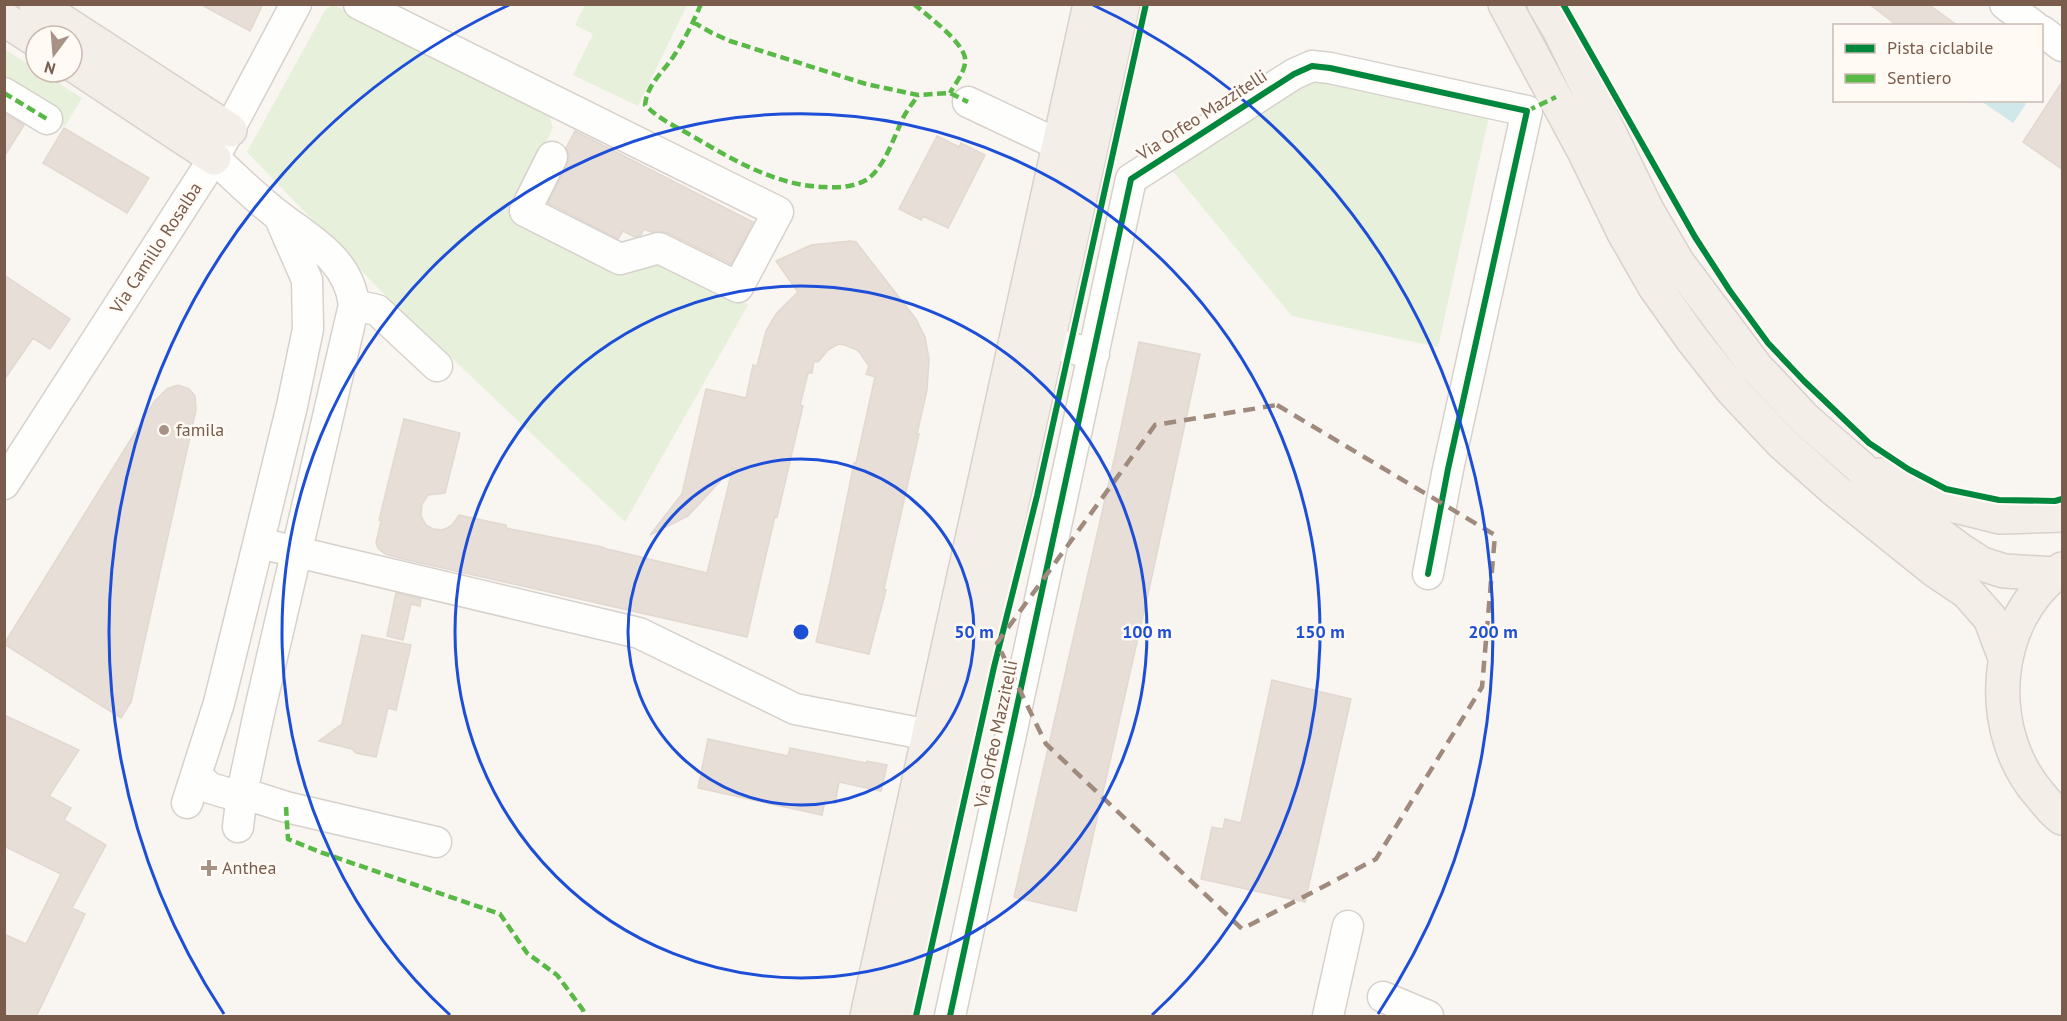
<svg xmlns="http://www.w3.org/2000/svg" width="2067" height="1021" font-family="'PT Sans',sans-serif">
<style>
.green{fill:#e7f0db}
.water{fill:#d0e8ea}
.building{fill:#e6ded7;stroke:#e2d8d2;stroke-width:1.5}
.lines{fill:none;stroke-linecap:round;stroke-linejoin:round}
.minor-casing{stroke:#d7d1cb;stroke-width:33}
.major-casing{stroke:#dad1cc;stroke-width:36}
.minor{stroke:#fefefd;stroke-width:30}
.major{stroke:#f3eee8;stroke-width:33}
.quiet{stroke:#58b947;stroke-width:4.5;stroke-dasharray:9 4.5;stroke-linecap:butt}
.cycleway-casing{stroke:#fffaf3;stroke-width:10}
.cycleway{stroke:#00873e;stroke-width:6}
.marked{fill:none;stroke:#9f8a7d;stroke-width:4.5;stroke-dasharray:12 8;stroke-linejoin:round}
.ring{fill:none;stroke:#1d4ed8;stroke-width:3}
.poi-dot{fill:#a69286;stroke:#fffaf3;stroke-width:2}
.labels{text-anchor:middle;stroke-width:5;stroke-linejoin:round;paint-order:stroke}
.street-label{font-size:18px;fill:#7a5c4d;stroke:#fffaf3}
.poi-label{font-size:18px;fill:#7a5c4d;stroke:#fffaf3;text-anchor:start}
.centre{fill:#1d4ed8;stroke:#fffaf3;stroke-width:3}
.ring-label{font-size:18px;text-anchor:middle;font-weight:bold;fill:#1d4ed8;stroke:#fffaf3;stroke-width:5;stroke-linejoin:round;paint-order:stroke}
</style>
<rect width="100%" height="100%" fill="#f9f5f0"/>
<path class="green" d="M334,5l213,104 6,19 -43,86 109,56 47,-6 82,41 -123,217 -243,-230 -135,-140 79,-143z
M585,5h102l-49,101 -65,-31 20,-41 -18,-9z
M4,49l32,20v3h5l41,26 -17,28 -60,-38z
M1314,78l175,38 -51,231 -146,-31 -122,-148z"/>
<path class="water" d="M1981,101h40l5,3 -13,19z"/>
<path class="building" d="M200,4h63l-13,27z
M1869,4h59l30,22h-60z
M2062,82v87l-39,-27z
M4,113l20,12 -20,32z
M64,128l85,50 -22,35 -84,-50z
M575,131l178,91 -22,42 -65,-32h-15l-7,-3 -3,6 -6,2 -12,-6 -5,8 -70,-36 19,-38 2,-10 -3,-7z
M937,136l22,11 2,-4 24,12 -37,73 -25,-12 -2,4 -22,-11z
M850,241l6,1 60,77 9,18 4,22 -2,31 -10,44h2l-35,155 2,1 -17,64 -53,-12 15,-65 23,-114h2l19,-86 -9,-3 3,-8 -9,-13 -3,-3 -12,-5 -7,-1 -10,6 -10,12 -4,-1 -2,12h-4l-8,32 3,1 -26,111 -2,-1 -28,121 -344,-78 -18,-5 -7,-6 -2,-5 5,-22 -2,-1 25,-101 56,14 -15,60 -17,2 -6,9 -1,12 5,9 7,4 9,1 5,-2 5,-3 7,-10 47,10v3l97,19v1l104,25 26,-106 -45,49 -38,19 32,-41 24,-105 40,9 7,-33 4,1 9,-35 10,-17 22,-22 -22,-31 35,-16z
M4,275l66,44 -20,30 -17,-11 -29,42z
M1139,342l61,12 -48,222 -76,335 -62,-14 103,-450z
M178,385l11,4 6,7 1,14 -65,292 -10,16 -117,-74 150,-242 13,-13z
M396,593l25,6 -1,7 -9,-2 -8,36 -16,-4z
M362,635l49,10 -15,65 -8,-2 -12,49 -20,-4 -4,-4 -33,-8 23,-17z
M1272,680l79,19 -46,203 -104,-23 11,-52 11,2 2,-10 16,4z
M4,715l75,35 -30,46 22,12 -7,12 42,25 -34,63 13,6 -49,103h-32v-83l22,10 35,-70 -57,-28z
M708,739l80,17 2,-8 76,15 1,-2 20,4 -6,26 -42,-9 -4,21 -10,-2 -3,14 -124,-27z"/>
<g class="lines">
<g class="minor-casing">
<path id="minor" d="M359,4l419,208 -40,75 -79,-39 -39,11 -95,-48 27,-54
M2005,4l29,22
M2042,31l20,15
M4,93l43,26
M968,102l91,43
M214,158c21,19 42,41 65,58 33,25 70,44 75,89l-95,408 -17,80 -4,34
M354,305l23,5 60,56
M1048,342l46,12
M4,484l210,-326 82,-154
M259,543l380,90 156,76 134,26
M197,776l13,12 17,5h15l44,14 150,35
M187,803l32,-100 73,-297 16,-77 -1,-49 -28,-64
M1383,997l45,19
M950,1016l181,-837 163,-105 18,-8 18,2 197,43 -79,358 -20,105
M1328,1016l20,-90"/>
</g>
<g class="major-casing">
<path id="major" d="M36,4l194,126
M1505,4l80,149 39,80 31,54 37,52 41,52 48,51 54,48 98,79 34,23 23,26 15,40
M1544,4l17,29 86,177 31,53 78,104 49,52 54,47 35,35 65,48 23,15 22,7 51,3
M4,19l32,21
M72,64l142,94
M1880,475l67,29 53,13 62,-2
M2062,569c-71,50 -78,162 -22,226 7,8 13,17 22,23
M867,1016l223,-1012
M898,1016l225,-1012"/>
</g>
<use href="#minor" class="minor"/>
<use href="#major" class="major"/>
<path class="quiet" d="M701,4c-8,19 -18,39 -30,56 -11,15 -24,26 -26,45 15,15 30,21 49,32 41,24 83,49 131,50 13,1 29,0 41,-7 18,-11 28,-43 37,-62 4,-8 10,-15 15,-23
M914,4c13,12 55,41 51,59 -1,10 -10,21 -15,30
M693,22l19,11 18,8 136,43 52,11 32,-2 18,9
M4,93l43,26
M1527,111l29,-14
M286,807l2,32 32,13 180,62 27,39 30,22 26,35 2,6"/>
<g class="cycleway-casing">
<path id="cycleway" d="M1563,4l132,233 35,54 38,52 36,38 65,62 39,26 38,20 53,11 56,1 7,-2
M916,1016l78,-349 43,-171 109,-492
M950,1016l181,-837 163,-105 18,-8 18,2 197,43 -79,358 -20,105"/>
</g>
<use href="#cycleway" class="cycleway"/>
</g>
<path class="marked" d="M1277,405l218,130 -13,152 -106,172 -134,70 -196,-185 -49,-101 158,-218z"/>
<g class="ring">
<circle cx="801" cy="632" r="173"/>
<circle cx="801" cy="632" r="346"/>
<path d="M450 1015A519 519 0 1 1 1152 1015"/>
<path d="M224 1014A692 692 0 0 1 509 5M1093 5A692 692 0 0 1 1378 1014"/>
</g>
<g class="poi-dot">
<circle cx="164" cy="430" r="6"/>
<path d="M206 859h6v6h6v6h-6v6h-6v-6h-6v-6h6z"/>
</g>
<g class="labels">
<g class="street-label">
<text transform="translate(1202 115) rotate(-33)" y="6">Via Orfeo Mazzitelli</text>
<text transform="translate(156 248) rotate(-57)" y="6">Via Camillo Rosalba</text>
<text transform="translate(996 734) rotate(-78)" y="6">Via Orfeo Mazzitelli</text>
</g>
<g class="poi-label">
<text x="176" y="436">famila</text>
<text x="222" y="874">Anthea</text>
</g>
</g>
<circle cx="801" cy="632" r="9" class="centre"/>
<g class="ring-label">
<text x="974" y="638">50 m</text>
<text x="1147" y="638">100 m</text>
<text x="1320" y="638">150 m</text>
<text x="1493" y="638">200 m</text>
</g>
<rect width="2067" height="1021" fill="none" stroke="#7a5c4d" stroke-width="12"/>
<rect x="1833" y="24" width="210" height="78" fill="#fffaf3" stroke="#cabbb1" stroke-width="1.5"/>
<rect x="1845" y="44" width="30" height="9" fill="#00873e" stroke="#cabbb1" stroke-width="1.5"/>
<text x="1887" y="54" font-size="18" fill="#7a5c4d">Pista ciclabile</text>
<rect x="1845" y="74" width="30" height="9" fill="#58b947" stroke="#cabbb1" stroke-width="1.5"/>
<text x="1887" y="84" font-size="18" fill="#7a5c4d">Sentiero</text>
<g transform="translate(54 54) rotate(196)"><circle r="28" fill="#fffaf3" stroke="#cabbb1" stroke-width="1.5"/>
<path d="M0-4.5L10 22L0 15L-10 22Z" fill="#a69286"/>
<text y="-9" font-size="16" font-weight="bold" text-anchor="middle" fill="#7a5c4d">N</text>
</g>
</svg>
